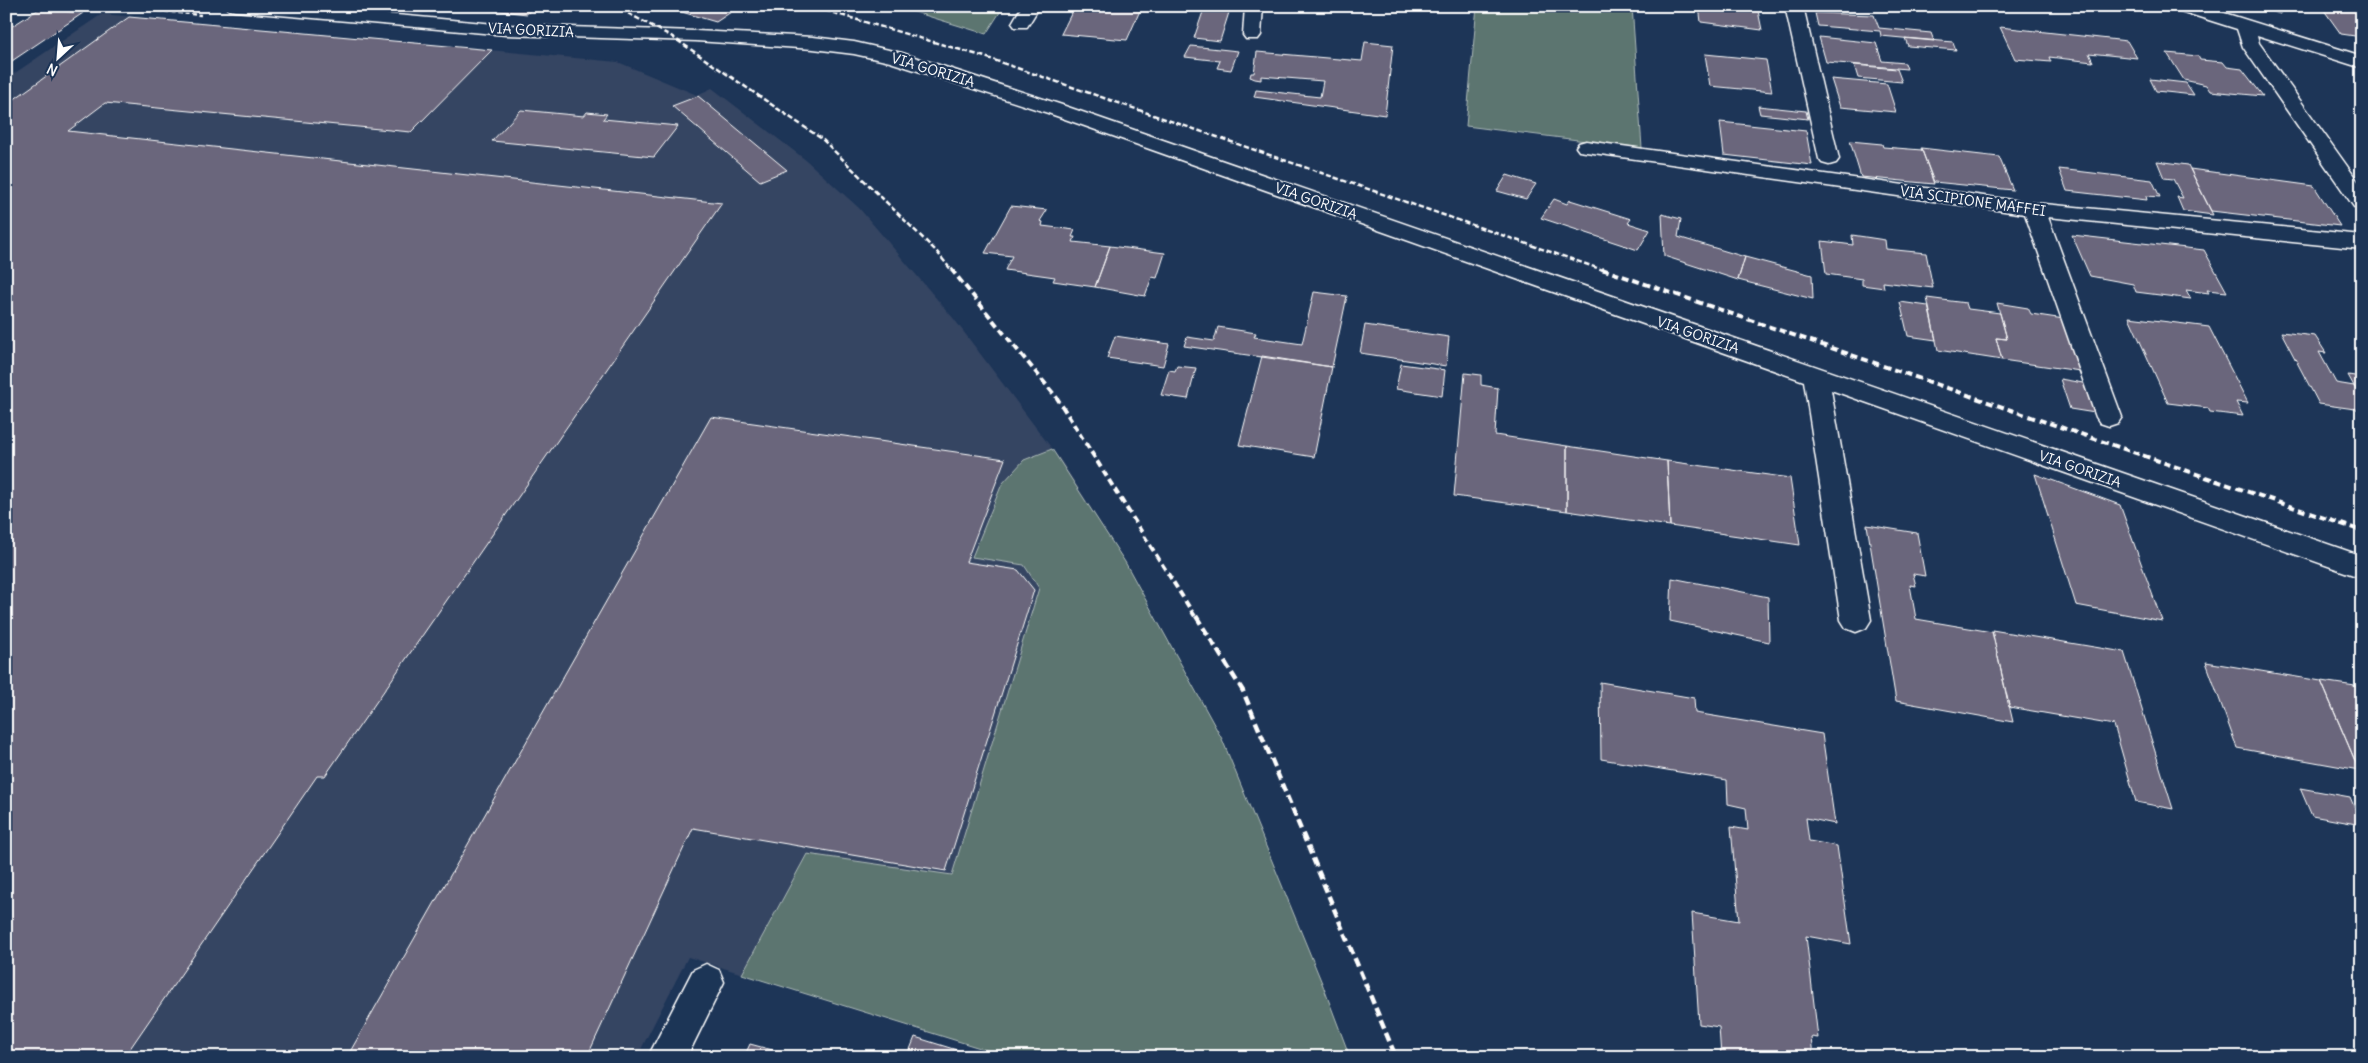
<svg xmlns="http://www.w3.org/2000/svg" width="2368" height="1063" font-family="Delius,sans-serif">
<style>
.built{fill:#344462}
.green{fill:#5b7470;stroke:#adbab8}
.building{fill:#6b667b;stroke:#fff}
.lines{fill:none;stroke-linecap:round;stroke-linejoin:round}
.minor-casing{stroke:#fff;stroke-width:3}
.path{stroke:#fff;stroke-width:2.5;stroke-dasharray:4 2.5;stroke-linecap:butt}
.minor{fill:#1d3557;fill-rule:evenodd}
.rail-far2{stroke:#fff;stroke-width:2.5;stroke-dasharray:5.5 2.5;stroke-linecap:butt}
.rail-far1{stroke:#fff;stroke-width:4;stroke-dasharray:7 4;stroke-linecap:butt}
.rail{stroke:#fff;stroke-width:4.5;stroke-dasharray:9 4.5;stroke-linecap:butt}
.labels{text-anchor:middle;stroke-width:4.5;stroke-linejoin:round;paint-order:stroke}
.far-street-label{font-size:14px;fill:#fff;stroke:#1d3557}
</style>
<rect width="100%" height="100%" fill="#1d3557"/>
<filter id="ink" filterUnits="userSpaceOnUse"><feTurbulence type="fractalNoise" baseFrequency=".02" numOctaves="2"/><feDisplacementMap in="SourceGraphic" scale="10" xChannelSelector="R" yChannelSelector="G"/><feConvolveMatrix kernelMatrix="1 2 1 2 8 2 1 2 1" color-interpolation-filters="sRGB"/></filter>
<g filter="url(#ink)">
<path class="built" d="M102,14l516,48 79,33 15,-7 95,73 52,47 95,111 108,143 63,100 97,177 100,244 28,74h-341l-321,-100 -51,100h-631v-978z"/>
<path class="green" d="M895,6h109l-18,28z
M1477,6h155l10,142 -176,-22z
M1052,449l73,113 97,177 100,244 28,74h-341l-267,-83 65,-120 145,21 87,-287 -15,-23 -52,-8 30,-73 22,-24z"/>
<path class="building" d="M455,6h79l-7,8z
M681,6h50l6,2 -21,14 -41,-12z
M1075,6h67l-15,34 -66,-6z
M1205,6h26l-11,35 -26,-3z
M1699,6h58l5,24 -61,-8z
M2253,6h29l-2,8z
M2321,6l41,1v30l-21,-3z
M39,9l44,4 -77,52v-35z
M1815,13l59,2 5,13 52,5 3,8 -53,-5 -1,-5 -62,-5z
M129,17l363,33 -81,82 -306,-29 -37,28 654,72 -397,573h-8l-190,277 4,4h-125v-952z
M2000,27l127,14 10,17 -48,-5 4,9 -44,-5 2,5 -36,-3z
M1819,37l57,6 6,18 23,2 2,6 -81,-7z
M1905,38l48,4 3,8 -48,-4z
M1365,42l28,3 -8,70 -131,-18 2,-7 64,7 3,-16 -62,-5v4l-6,-1 -5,-2 1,-4h3l3,-21 105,9z
M1191,46l47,5 -7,19 -14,-2 3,-7 -35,-4z
M2167,53l31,3 2,4 23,2 4,5 15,2 21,27 -53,-5 -4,-6 -22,-5z
M1705,54l61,6 6,32 -62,-6z
M1854,65l43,4 5,13 -44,-4z
M1831,79l56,5 9,28 -56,-5z
M2150,79l36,4 8,12 -38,-4z
M698,96l89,74 -27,11 -88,-75z
M1758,106l48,5 2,8 -48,-5z
M521,110l63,6 3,-4 20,2 -4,5 75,7 -24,31 -162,-16z
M1720,122l86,9 6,34 -88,-10z
M1850,141l32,3 1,3 39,3 12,34 -73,-7z
M1921,148l78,9 14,33 -79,-8z
M2157,161l31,4 25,50 -30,-4 -6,-14 6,1 -10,-19 -9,-1z
M2059,169l93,11 8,17 -14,-1 1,4 -80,-9z
M2190,169l124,17 26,40 -129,-15z
M1507,175l29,9 -10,15 -29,-8z
M1554,199l13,5 3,-4 61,19 -3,4 22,7 -12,20 -97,-32z
M1011,206l36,4 -7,11 3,1 -1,4 33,4 -3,7h3l-2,5 37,4 -15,41 -42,-6 2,-4 -50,-7 7,-14 -27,-3z
M1662,214l19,5 -3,18 67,20 -7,23 -74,-24z
M1852,235l33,5 1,9 40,4 7,35 -50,-6 1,6 -22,-3v-6l-36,-5 -4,-33 31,4z
M2072,235l132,15 23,42 -20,-2 2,3 -23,-3 5,9 -55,-7 -3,-8 -43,-8z
M1110,246l55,7 -8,25 -5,-1 -7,19 -50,-9z
M1745,257l67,18 1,24 -75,-19z
M1314,292l33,4 -15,71 -148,-21 3,-9 27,4 4,-14 38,6 -2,4 48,7z
M1927,298l39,5 2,6 32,4 7,26 -11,-1 6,22 -64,-10z
M1900,302l28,4 8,34 -28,-4z
M1997,303l31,5 3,6 33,5 16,52 -78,-11 -6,-22 11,1z
M2129,317l80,10 39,76 -12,-1 7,14 -33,-4 -2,-4 -40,-5z
M1365,325l84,12 -3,29 -86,-13z
M2281,332l34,4 11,17 -7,-1 17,31 18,3 8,13v11l-43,-6z
M1115,336l54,8 -6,22 -56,-8z
M1262,356l70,11 -18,90 -75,-12z
M1401,364l44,6 -3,26 -46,-7z
M1177,366l19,2 -8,31 -27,-4 8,-25 6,1z
M1465,373l16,2v10l17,3 -3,47 72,11v65l-113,-15z
M2348,375l14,2v22l-8,-13z
M2060,379l23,4 12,30 -25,-4z
M711,417l294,42 -39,103 52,8 16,20 -88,281 -253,-43 -106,229h-240z
M1567,446l100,15 3,65 -103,-15z
M1667,461l123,17 10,67 -130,-19z
M2035,474l85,31 42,116 -86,-16z
M1867,525l50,8 8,43 -12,-2 3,12 -6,-1 6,34 76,13 21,90 -117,-21z
M1672,578l96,19 1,45 -99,-21z
M1992,630l132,22 49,157 -37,-7 -22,-77 -105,-18z
M2206,662l115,19 38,89 -122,-22z
M2321,681l41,6v84l-3,-1z
M1600,682l94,16 1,15 127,21 13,90 -29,-6 3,23 28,5 14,98 -45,-8 12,102 -7,-1 2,20h-92l-2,-30 -20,-3 -7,-111 47,8 -8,-94 17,3 -2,-22 -18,-4 -1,-24 -126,-21z
M2300,788l50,9 12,28 -50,-9z
M915,1037l64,20h-72z
M750,1044l48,13h-54z"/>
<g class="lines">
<g class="minor-casing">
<path id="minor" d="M226,6h72l208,19 190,6 117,6 41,5 48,11 160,52 1300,451v22l-531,-188 40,230 -5,8 -10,4 -10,-4 -5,-8 -37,-239 -756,-268 -158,-51 -36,-8 -41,-5 -117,-8 -190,-6 -271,-24 -6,-1z
M1022,6h18l-13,21h-12l-3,-4z
M1245,6h18l-2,29 -3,4h-12l-3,-4z
M1785,6h18l36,153 -3,4 -7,2 -7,-2 -3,-4z
M2174,6h28l160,50v12l-105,-33 2,8 103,144v21l-8,-1 -111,-160 -6,-18 -60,-19z
M1586,141l448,62 328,32v14l-314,-32 74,200 -4,6 -9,3 -9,-3 -4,-6 -71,-203 -446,-63 -3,-4 3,-4z
M706,964l13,6 5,12 -37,75h-39l45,-87z"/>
</g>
<path class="path" d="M107,6l94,9"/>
<use href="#minor" class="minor"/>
<path class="rail-far2" d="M614,6l57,30 151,103 115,113 15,19
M810,6l175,51 621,214"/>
<path class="rail-far1" d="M951,269l106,129 139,220
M1602,269l760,262"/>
<path class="rail" d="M1196,616l47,75 153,366"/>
</g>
</g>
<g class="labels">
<g class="far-street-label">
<text transform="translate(531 30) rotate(3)" y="5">VIA GORIZIA</text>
<text transform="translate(933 70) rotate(17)" y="5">VIA GORIZIA</text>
<text transform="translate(1316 201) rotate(19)" y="5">VIA GORIZIA</text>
<text transform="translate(1973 201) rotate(8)" y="5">VIA SCIPIONE MAFFEI</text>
<text transform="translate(1698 335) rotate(19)" y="5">VIA GORIZIA</text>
<text transform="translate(2080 469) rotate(19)" y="5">VIA GORIZIA</text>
</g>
</g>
<rect width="2368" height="1063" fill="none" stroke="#1d3557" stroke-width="25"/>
<rect x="12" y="12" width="2343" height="1038" fill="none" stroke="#fff" stroke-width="2" filter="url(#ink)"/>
<g transform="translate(58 58) rotate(206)" stroke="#1d3557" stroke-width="4" paint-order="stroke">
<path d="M0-4L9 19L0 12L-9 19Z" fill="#ffffff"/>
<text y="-8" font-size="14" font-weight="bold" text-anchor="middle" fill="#ffffff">N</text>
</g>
</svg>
